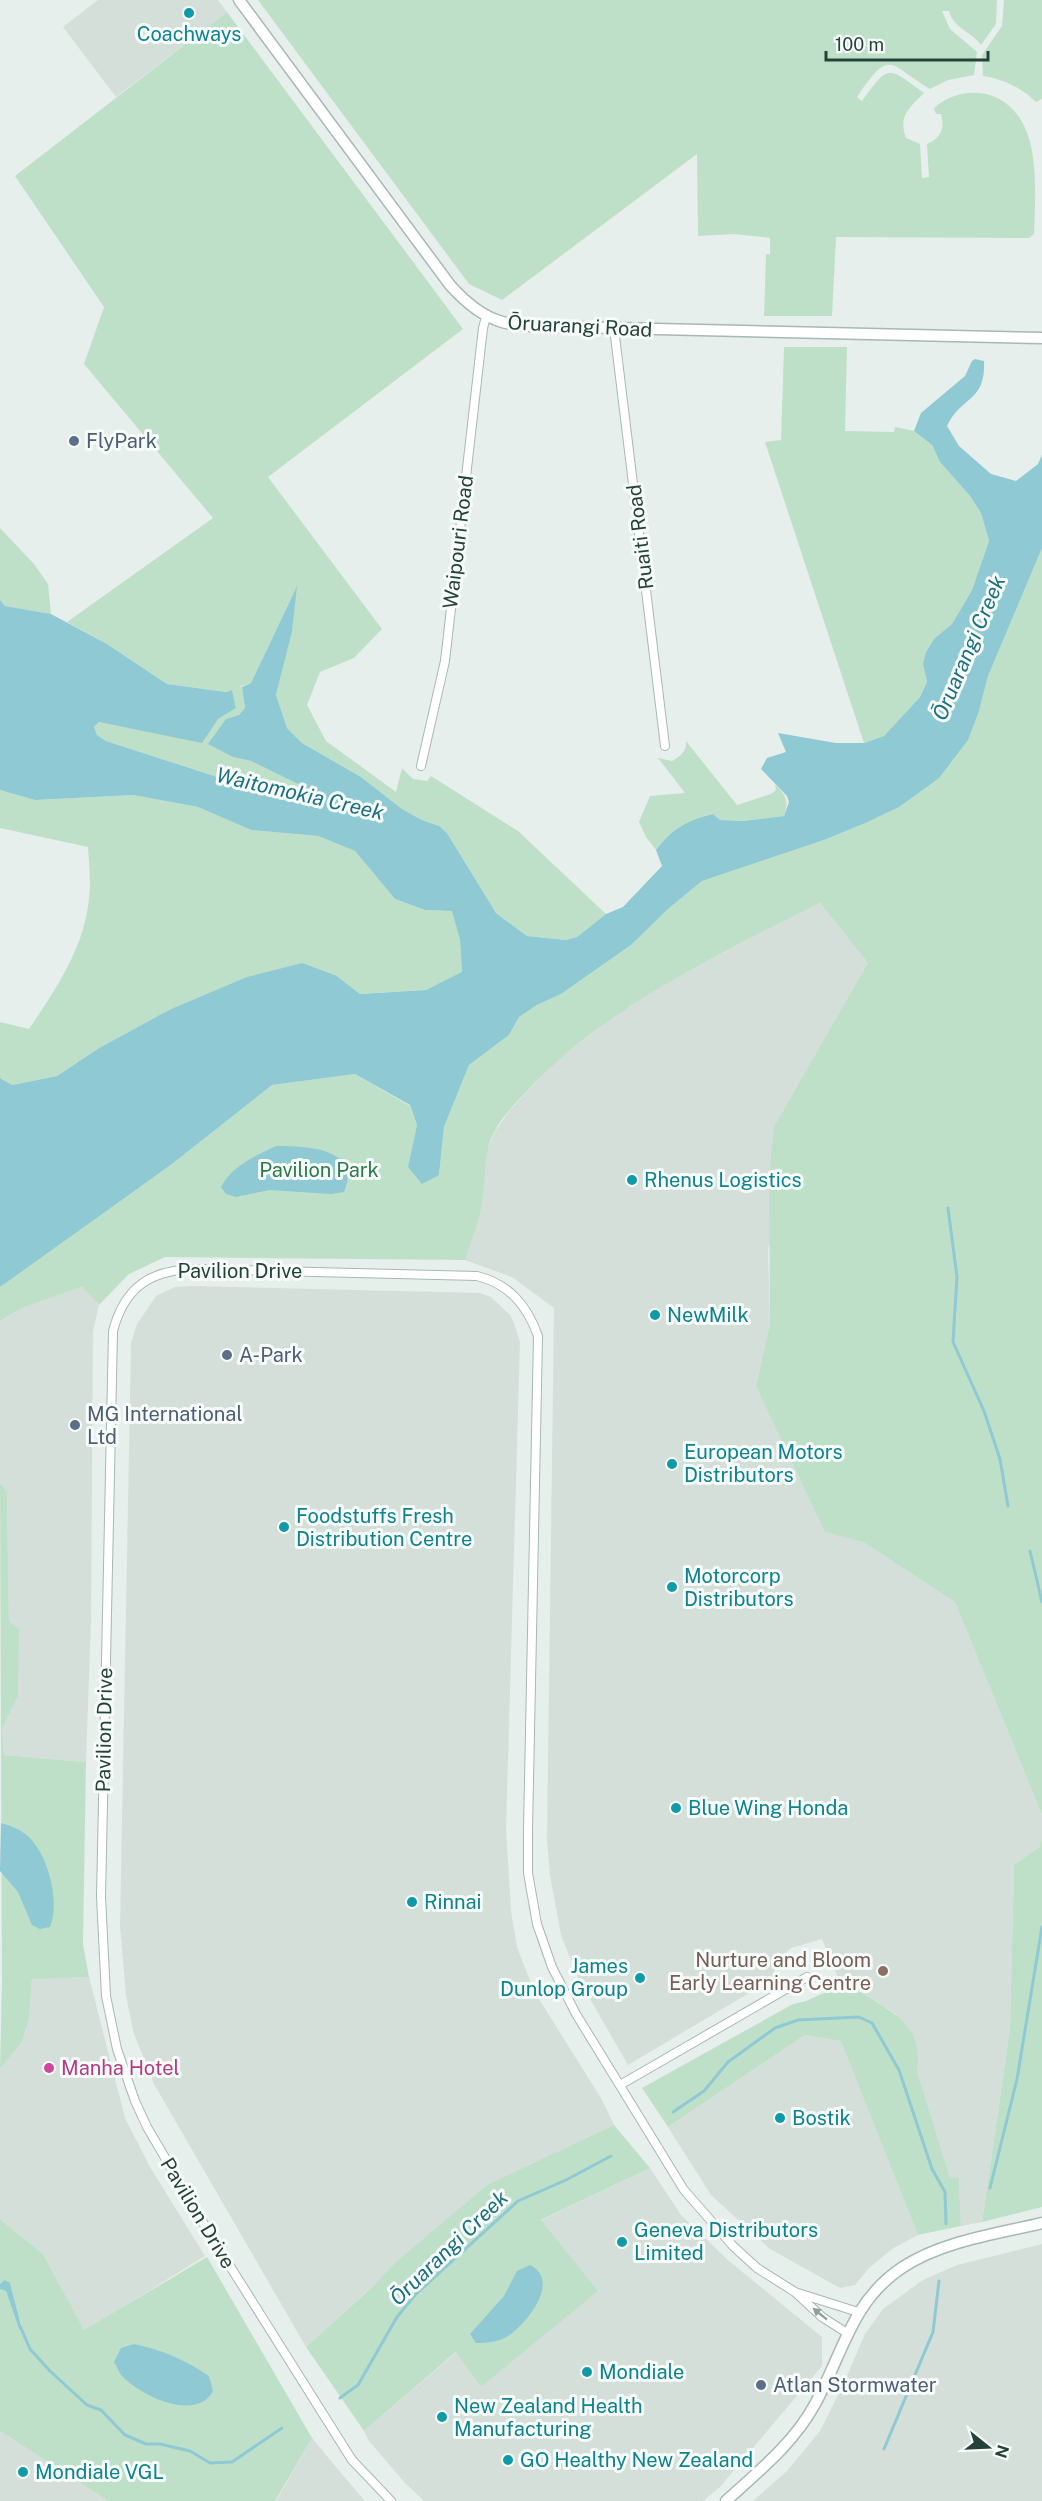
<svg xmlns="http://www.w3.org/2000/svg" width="1042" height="2501" font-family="'Public Sans',sans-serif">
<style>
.built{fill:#d4dfda}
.green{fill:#bfe0c8}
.water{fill:#8ec9d4}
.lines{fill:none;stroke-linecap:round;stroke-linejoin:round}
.stream{stroke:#8ec9d4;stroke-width:3}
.minor-casing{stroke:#a8b8b2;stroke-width:10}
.tertiary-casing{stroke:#a8b8b2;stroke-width:13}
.minor{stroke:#fff;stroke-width:8}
.tertiary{stroke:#fff;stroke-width:10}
.oneway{fill:#92a09c}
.culture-dot{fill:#0f9aa8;stroke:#f7fbf9;stroke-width:2}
.service-dot{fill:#5c6f8a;stroke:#f7fbf9;stroke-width:2}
.education-dot{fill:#8d6e63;stroke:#f7fbf9;stroke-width:2}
.hotel-dot{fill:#d1479c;stroke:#f7fbf9;stroke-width:2}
.labels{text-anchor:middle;stroke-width:6;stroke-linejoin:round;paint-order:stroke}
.culture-label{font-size:20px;fill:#0d838f;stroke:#f7fbf9;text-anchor:start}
.street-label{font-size:20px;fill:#24423a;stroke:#f7fbf9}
.service-label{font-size:20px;fill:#4e5e75;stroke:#f7fbf9;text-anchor:start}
.park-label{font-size:20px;fill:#2d7a4b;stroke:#f7fbf9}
.education-label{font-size:20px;fill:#785e54;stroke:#f7fbf9;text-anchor:end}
.hotel-label{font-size:20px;fill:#b23c85;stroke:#f7fbf9;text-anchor:start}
.water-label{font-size:21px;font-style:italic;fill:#1c6f80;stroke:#f7fbf9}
</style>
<rect width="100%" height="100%" fill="#e6efeb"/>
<path class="built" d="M98,0h120l9,12 -111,85 -53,-70z
M820,903l48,60 -100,285 2,75 -14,63 91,151 16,5 92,60 87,213v23l-3,9 -25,18 -4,164 -28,193 -21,4 -2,-48 -9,-1 -33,-106 -21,-57 -44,-28 -11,-1 -19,-46 -31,9 -11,10 -9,22 -143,85 -50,-87 -17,-43 -11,-60 -3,-36 7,-531 -42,-31 -47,-17 17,-56 3,-47 10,-26 15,-21 44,-47 60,-47 58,-37z
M191,1286l288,7 12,4 19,18 4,8 6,19 -14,488 5,81 6,36 17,44 67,107 13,27 -126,59 -75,65 -107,98 -152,-263 -21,-53 -7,-36 -6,-69 11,-583 6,-19 19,-28 19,-9z
M82,1287l17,18 -6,26 -2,291 -5,140 -82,-7 -2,-27 16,-32 -9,-73 -2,-130 -7,-10v-162l22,-13z
M89,1977l36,141 25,49 55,89 -121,75 -41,-77 -43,-35v-150l22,-27 7,-22 3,-42z
M805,2035l37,6 76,194 -26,14 -23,19 -14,17 -15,3 -70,-39 -59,-54 -43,-68z
M650,2168l31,47 48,46 93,76v29l-102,121 -17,14h-279l-19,-18 -36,-42 -5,-10 93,-79 24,35 116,-97 -57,-69z
M1042,2244v257h-289l34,-30 33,-40 24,-48 21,-49 18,-25 40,-29 34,-15z
M0,2431l108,70h-108z
M312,2438l29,35 24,28h-89z"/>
<path class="green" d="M258,0h739l-1,24 -15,21c-9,-13 -28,-17 -32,-34h-7l8,18 27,23 -3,23 -26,5 -18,9c-42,-25 -39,-42 -73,8l5,4c27,-37 25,-35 62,-8 -15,15 -26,23 -18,45l14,6 2,34 7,-1 -2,-33c14,-6 18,-16 14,-30h-5l-2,-6c14,-13 34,-18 52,-14 56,15 50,87 48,140l-5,4 -193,-1 -4,79h-68l2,-62h4v-16l-36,-4 -36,2 -1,-82 -195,146 -33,-16z
M1004,0h38v99l-6,3c-14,-14 -33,-23 -53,-26l-1,-21 20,-29z
M227,12l236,317 -195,148 114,152 -28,29 -34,14 -13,33 19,36 70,51 6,-24 11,11 14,2 4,-5 87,55 88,83 -29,23 -11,3 -39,-4 -31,-23 -49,-80 -8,-7 -17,-6 -20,-11 -41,-32 -59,-34 -15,-15 -11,-33 16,-63 4,-44 -45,95 -12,4h3l3,21 -6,7 -13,4 7,38 18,4 51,25 7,6c-18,4 -27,1 -42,-9l-25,2 -136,-44 -9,-6 -3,-8 5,-5 54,10 65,-13 18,-11 -4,-18 -6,2 -59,-8 -60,-40 -40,-22 146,-104 -129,-154 20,-57 -89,-131z
M784,347h63l-2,84 49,1 1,-5 19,4 18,14 8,17 30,34 11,17 8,28 -17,49 -20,34 -17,14 -12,26 4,18 -7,15 -36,39 -20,7 -99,-301 16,-2z
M0,528l34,36 14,20 3,30 -46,-8 -5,-6z
M1042,548v1267l-87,-213 -92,-60 -38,-10 -69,-146 14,-63 -1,-145 5,-51 94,-164 -48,-60c-103,53 -211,101 -291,186 -12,13 -27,27 -35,43 -11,23 -8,46 -12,71 -3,19 -11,39 -17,57l-300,-3 -36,17 -30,31 -17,-18 -60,21 -22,13v-34l6,-6 166,-117 100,-79 83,-11 55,32 7,19 -9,43 31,7 5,-48 25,-62 40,-30 10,-18 18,-12 24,-11 70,-49 37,-36 34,-28 122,-41 39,-16 116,-113 9,-35z
M686,741l51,64 34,-11 5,-4 -1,-6c11,12 14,16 9,32l-40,5 -24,-1 -7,-6c-26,6 -41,15 -57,36l-10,-13 -7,-15 11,-26 35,-3 -27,-35 14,3c9,-5 15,-10 14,-20z
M0,790l35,10 98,-5 65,12 53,23 67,6 37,15 40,48 30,11 28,1 7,29 2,33 -36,17 -66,4 -23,-18 -168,34 -70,38 -42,28 -45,9 -12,-7v-56l29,7c27,-40 55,-81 60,-130 2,-17 0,-35 -1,-52l-88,-19z
M0,1483l7,9 2,130 10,7 -1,67 -16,32 2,27 82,7 -3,182 6,33 -57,2 -3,41 -7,22 -22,27 2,-85z
M1042,1838v369l-60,15 28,-193 4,-164 25,-18z
M841,1985c13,2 22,8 34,16 30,18 47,32 42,70l33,106 9,1 2,48 -43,9 -77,-194 -36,-6 -137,92 -26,-39 151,-84 13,-3z
M614,2125l36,43 -109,52 57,71 -117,96 -25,-35 -92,79 -58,-84 66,-60 23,-24 93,-79z
M0,2219l43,35 41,76 123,-73 105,181 -37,63h-167l-108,-70v-142l6,2 13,38 3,-1 -12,-45 -10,1z"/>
<path class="water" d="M975,359l9,2c2,41 -23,35 -37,65l12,20 32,28 25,7 22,-17 4,-9v93l-54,128 -9,35 -11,29 -29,38 -40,29 -36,17 -39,16 -122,41 -34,28 -37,36 -70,49 -24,11 -18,12 -10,18 -40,30 -25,62 -5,48 -17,9 -14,-17 9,-42 -7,-20 -55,-31 -83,11 -100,79 -172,123v-209l12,7 45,-9 42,-28 70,-38 78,-33 55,-14 35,13 23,18 66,-4 36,-18 -2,-32 -8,-29 -27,-1 -30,-11 -40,-48 -37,-15 -67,-6 -53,-23 -65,-12 -98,5 -35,-10v-190l5,6 46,8 56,30 60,40 59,8 6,-2 4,18 -18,11 -16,24 -103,-21 -5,5 3,8 9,6 136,44 25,-2c15,10 24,14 42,8l-7,-5 -51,-25 -18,-4 -25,-13 18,-25 13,-4 6,-7 -3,-21 9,-4 46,-97 -5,46 -16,63 11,33 15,15 59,34 41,32 20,11 17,6 8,7 49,80 31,23 39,4 11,-3 29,-23 17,-7 39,-41 -6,-16c16,-21 31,-30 57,-36l7,6 23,1 41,-5 5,-14 -2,-6 -26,-27 6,-11 19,-6 -8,-19 58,10h28l20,-7 36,-39 7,-15 -4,-18 3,-12 9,-14 17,-14 20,-34 17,-49 -8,-28 -11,-17 -30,-34 -8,-17 -18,-14 7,-18 44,-37 7,-15z
M276,1146c30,0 87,2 68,46l-13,2 -62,-4 -33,7 -10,-3 -5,-7c11,-21 34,-31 55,-41z
M1,1823c11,3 21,7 29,15 19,20 30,64 20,89l-10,2 -8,-4 -14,-33 -18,-21z
M530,2265c31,15 -2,58 -22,71 -9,6 -21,7 -32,7l-6,-9 34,-38 13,-25z
M5,2280l5,3 12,46h-3l-13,-38 -6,-2v-5z
M134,2344c29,6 51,16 75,32l4,15c-17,32 -74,4 -92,-16 -2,-3 -4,-9 -7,-13l7,-14z"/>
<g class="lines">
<path class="stream" d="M948,1208l9,69 -4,65 31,69 16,48 8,47
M1030,1551l12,51
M673,2112l31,-21 24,-29 47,-34 23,-8 61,-3 13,6 27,47 33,99 13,23 1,32
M990,2188l27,-109 25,-152
M20,2326l10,23 20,22 37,34 14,5 24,25 21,9h14l30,7 20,12 22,-1 50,-34
M340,2398l18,-13 39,-68 19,-23 102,-93 48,-21 45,-24
M884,2449l49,-117 6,-51"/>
<g class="minor-casing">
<path id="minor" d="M614,328l51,418
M421,766l24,-105 38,-333 3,-11
M620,2085l187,-108
M798,2293l60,19
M391,2501l-39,-41 -141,-224 -64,-109 -12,-26 -18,-52 -11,-53 -5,-99 12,-566c12,-46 40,-62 85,-62l279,7c32,8 50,29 61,60l-10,494v43l9,51 15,43 24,47 108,176 49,56 24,22 38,24 27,25 25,16"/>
</g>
<g class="tertiary-casing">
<path id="tertiary" d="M239,0l211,285c40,45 64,41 121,42l471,11
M726,2501c33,-30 68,-58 89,-97 28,-50 36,-103 88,-137 40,-26 93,-33 139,-44"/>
</g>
<use href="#minor" class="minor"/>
<use href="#tertiary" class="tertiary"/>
</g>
<defs><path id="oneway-solid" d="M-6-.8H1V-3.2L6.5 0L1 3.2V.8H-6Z" transform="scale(1.5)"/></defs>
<use class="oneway" href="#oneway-solid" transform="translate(820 2314) rotate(-141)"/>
<g class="culture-dot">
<circle cx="189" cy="13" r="6"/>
<circle cx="632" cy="1180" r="6"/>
<circle cx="655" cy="1315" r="6"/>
<circle cx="672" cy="1464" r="6"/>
<circle cx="284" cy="1527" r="6"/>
<circle cx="672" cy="1587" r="6"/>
<circle cx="676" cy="1808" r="6"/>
<circle cx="412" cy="1902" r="6"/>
<circle cx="640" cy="1978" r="6"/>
<circle cx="780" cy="2118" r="6"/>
<circle cx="622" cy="2242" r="6"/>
<circle cx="587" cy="2372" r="6"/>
<circle cx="442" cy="2417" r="6"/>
<circle cx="508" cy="2460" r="6"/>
<circle cx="23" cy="2472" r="6"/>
</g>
<g class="service-dot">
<circle cx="74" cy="441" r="6"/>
<circle cx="227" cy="1355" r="6"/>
<circle cx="75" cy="1425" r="6"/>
<circle cx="761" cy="2385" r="6"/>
</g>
<circle class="education-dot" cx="883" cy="1971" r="6"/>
<circle class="hotel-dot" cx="49" cy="2068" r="6"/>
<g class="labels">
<g class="culture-label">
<text x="189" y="41" text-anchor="middle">Coachways</text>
<text x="644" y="1187">Rhenus Logistics</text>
<text x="667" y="1322">NewMilk</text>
<text x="684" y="1459">European Motors<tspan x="684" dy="23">Distributors</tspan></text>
<text x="296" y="1523">Foodstuffs Fresh<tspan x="296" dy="23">Distribution Centre</tspan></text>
<text x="684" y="1583">Motorcorp<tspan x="684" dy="23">Distributors</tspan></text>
<text x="688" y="1815">Blue Wing Honda</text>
<text x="424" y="1909">Rinnai</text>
<text x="628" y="1973" text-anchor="end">James<tspan x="628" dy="23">Dunlop Group</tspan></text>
<text x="792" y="2125">Bostik</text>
<text x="634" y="2237">Geneva Distributors<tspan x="634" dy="23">Limited</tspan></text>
<text x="599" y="2379">Mondiale</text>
<text x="454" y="2413">New Zealand Health<tspan x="454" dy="23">Manufacturing</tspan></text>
<text x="520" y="2467">GO Healthy New Zealand</text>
<text x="35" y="2479">Mondiale VGL</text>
</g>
<g class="street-label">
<text transform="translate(580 326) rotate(3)" y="7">Ōruarangi Road</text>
<text transform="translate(640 537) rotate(-97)" y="7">Ruaiti Road</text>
<text transform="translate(458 542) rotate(-83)" y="7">Waipouri Road</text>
<text x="240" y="1278">Pavilion Drive</text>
<text transform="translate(104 1730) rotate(-89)" y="7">Pavilion Drive</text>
<text transform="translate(198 2213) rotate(59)" y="7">Pavilion Drive</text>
</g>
<g class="service-label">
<text x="86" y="448">FlyPark</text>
<text x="239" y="1362">A-Park</text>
<text x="87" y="1421">MG International<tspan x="87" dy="23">Ltd</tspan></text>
<text x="773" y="2392">Atlan Stormwater</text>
</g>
<g class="park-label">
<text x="319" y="1177">Pavilion Park</text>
</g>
<g class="education-label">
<text x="871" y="1967">Nurture and Bloom<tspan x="871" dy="23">Early Learning Centre</tspan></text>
</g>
<g class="hotel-label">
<text x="61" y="2075">Manha Hotel</text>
</g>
<g class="water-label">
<text transform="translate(969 648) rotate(-67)" y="7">Ōruarangi Creek</text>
<text transform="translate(300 794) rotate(13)" y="7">Waitomokia Creek</text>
<text transform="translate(449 2248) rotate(-44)" y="7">Ōruarangi Creek</text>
</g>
</g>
<g transform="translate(988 2447) rotate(108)" stroke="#f7fbf9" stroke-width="4.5" paint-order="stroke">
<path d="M0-4.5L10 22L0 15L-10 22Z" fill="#24423a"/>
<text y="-9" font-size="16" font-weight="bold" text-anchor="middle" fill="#24423a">N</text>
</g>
<path d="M826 51v9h162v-9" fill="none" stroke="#24423a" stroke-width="3"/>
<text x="835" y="51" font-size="18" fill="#24423a" stroke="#f7fbf9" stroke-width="4.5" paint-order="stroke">100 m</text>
</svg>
